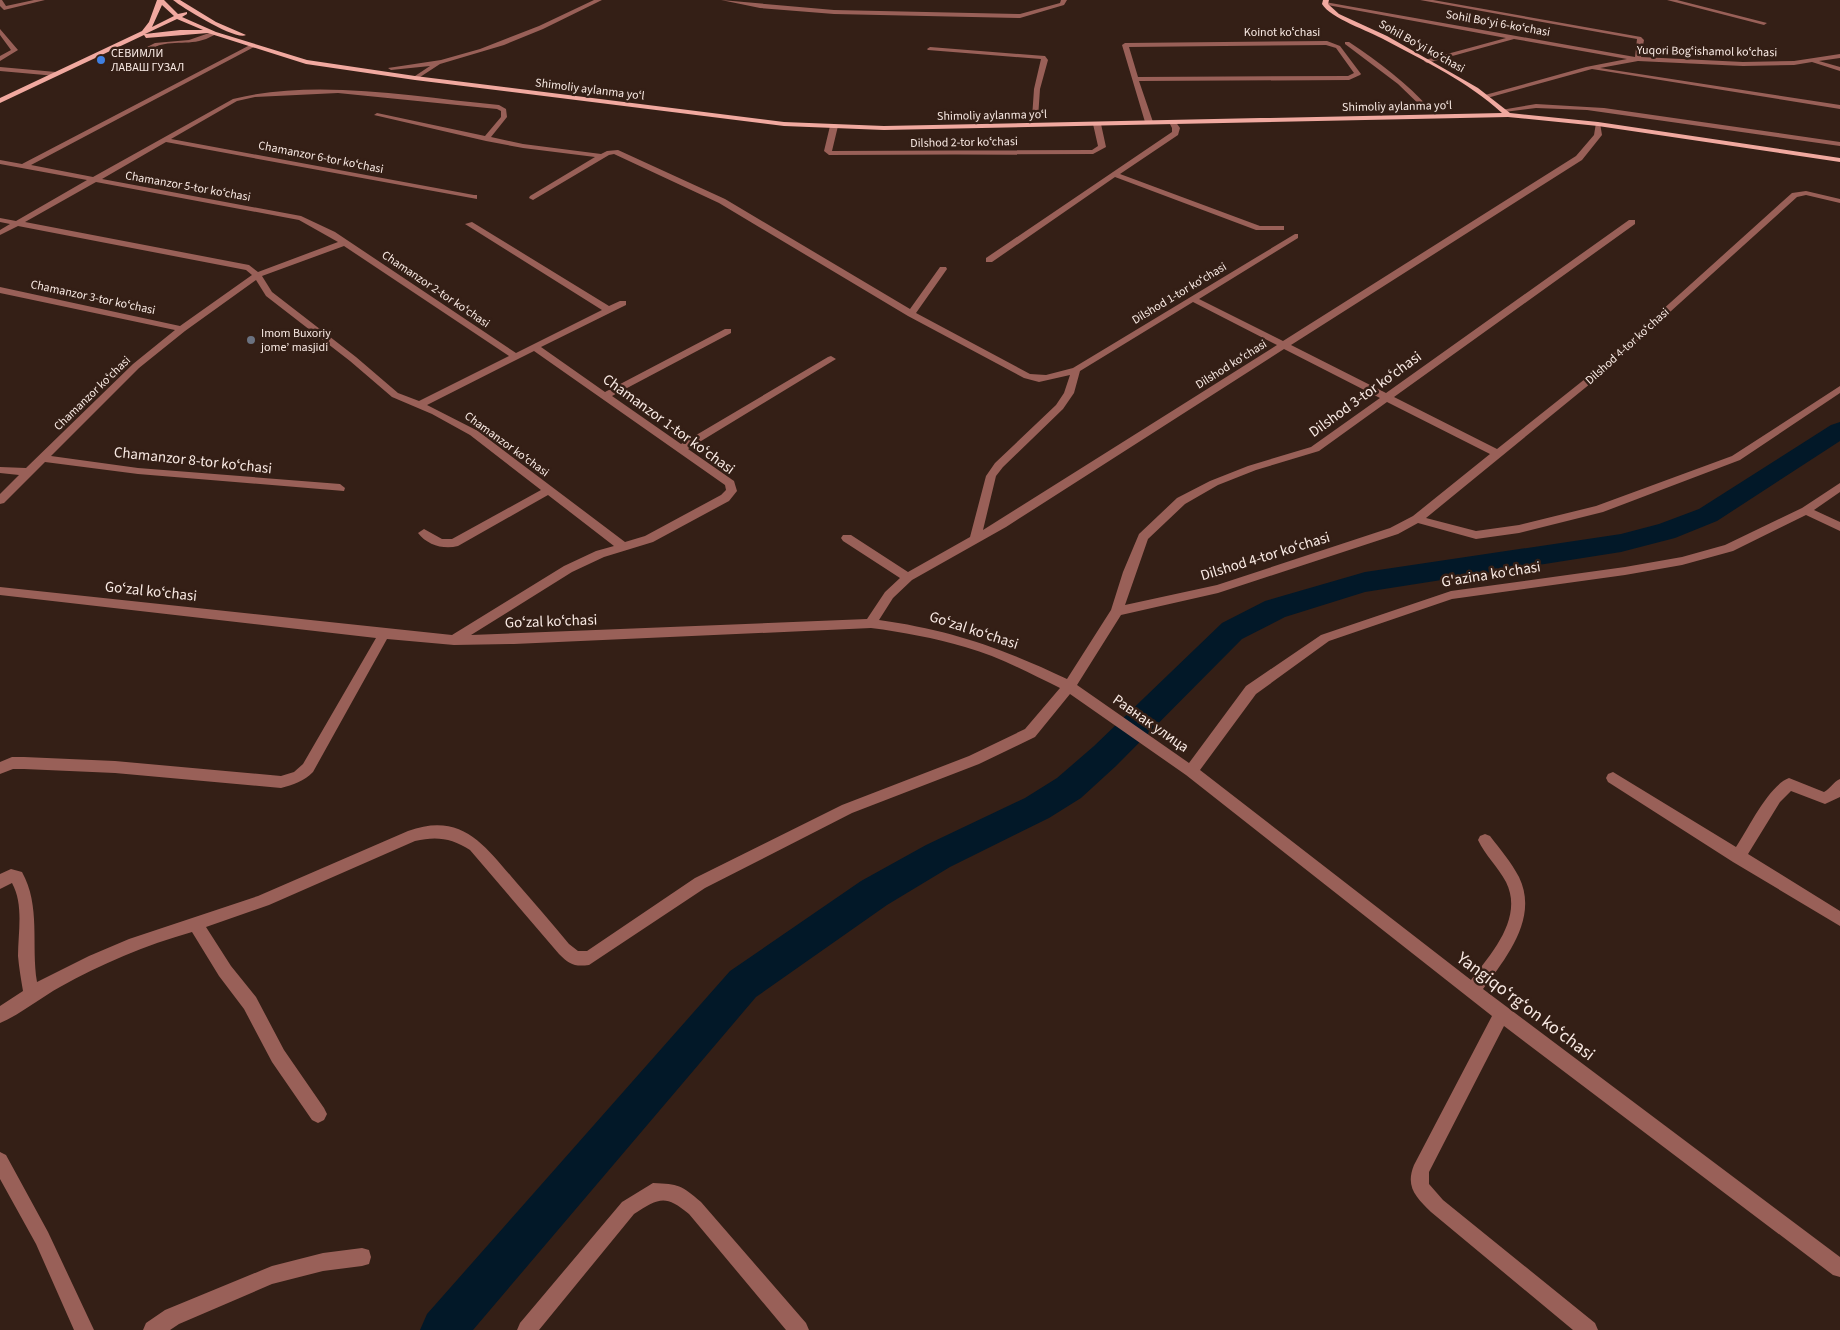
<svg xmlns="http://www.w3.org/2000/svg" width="1840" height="1330" font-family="'Source Sans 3',sans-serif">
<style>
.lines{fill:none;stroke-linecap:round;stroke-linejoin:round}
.river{fill:#021828;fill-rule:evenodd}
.minor{fill:#996058;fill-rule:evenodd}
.major{fill:#f1a9a0;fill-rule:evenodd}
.shop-dot{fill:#3f7fe0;stroke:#341f16;stroke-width:2}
.worship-dot{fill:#6b7280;stroke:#341f16;stroke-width:2}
.labels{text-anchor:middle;stroke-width:5;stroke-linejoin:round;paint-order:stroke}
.far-street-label{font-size:12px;fill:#f9eae4;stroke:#341f16}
.far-poi-label{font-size:12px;fill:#f9eae4;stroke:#341f16;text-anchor:start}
.street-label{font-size:15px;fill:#f9eae4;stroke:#341f16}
.near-street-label{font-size:18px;fill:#f9eae4;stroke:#341f16}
</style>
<rect width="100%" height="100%" fill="#341f16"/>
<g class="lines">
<path class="river" d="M1840,422v19l-123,80 -42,17 -54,14 -256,40 -80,25 -43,22 -126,127 -35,32 -32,20 -99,49 -63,38 -131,92 -283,333h-53l7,-16 303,-343 131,-90 65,-36 99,-47 32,-20 37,-32 128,-123 43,-22 100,-29 256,-38 38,-10 40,-15 132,-84z"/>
<path class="minor" d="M0,0h2l4,6 28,-6h11l-41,10 -4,-4z
M594,0h8l-59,29 -39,16 -64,19 -23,15 -5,-1 18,-12 -39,4 -3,-2 53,-8 39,-11 59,-23z
M721,0l113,10 186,4 40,-11 1,-3h6l-3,5 -44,13 -186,-4 -74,-6z
M1420,0h13l208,37 3,3 -3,17 102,5 51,-1 46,-7v4l-21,3 21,6v4l-28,-9 -18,3 -51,1 -105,-5 -38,7 240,37v4l-248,-40 -105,29 -2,-1v-2l101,-28 41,-8 -113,-20 -87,24 -3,-2 1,-1 81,-22 -184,-34 3,-2 310,55 2,-18z
M1667,0h10l90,23 -3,2z
M0,29l18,21 -18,11v-5l11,-6 -11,-15z
M212,32l5,1c-20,14 -36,7 -57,12 -9,3 -27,18 -35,13l30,-15 34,-3z
M1327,41l13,5 21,28 -1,1 -11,5 -210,1 14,41 -4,2 -4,-2 -23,-77 3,-2zM1326,45l10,3 18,25 -6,3 -210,1 -9,-30z
M1345,42h4c30,20 58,41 82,68v2h-4l-29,-28 -53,-40z
M252,44l2,1v2l-223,118 62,12 140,-78c83,-21 182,-2 266,6l7,4 1,8 -16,20 32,7 78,10 6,-3 11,-1 107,49 185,110 30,-42h6l1,2 -31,44 114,61 16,1 27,-7 222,-134h3v4l-99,61 84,42 293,-185 18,-21 2,-12h4l2,12 -20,25 -291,185 95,48 243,-173h6v4l-241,173 103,52 93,-74 202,-182 14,-2 34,8v4l-34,-8 -9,2 -201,182 -170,139 50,13 43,-6 77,-19 136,-50 108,-70v7l-100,67 -137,52 -84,21 -43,6 -58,-16 -20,11 -180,59 -97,22 -44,70 112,78 57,-77 75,-51 130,-44 174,-24 57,-10 43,-12 77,-37 38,-25v9l-26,18 26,12v9l-34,-16 -73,36 -51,14 -57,10 -173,24 -123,42 -73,53 -56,76 271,210c20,-26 53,-62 35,-98 -8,-15 -21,-27 -28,-42l2,-4 5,-2 5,2c10,13 21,26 29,41 20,41 -13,81 -36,112l357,268v20l-7,-2 -329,-249 -75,146v12l14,16 152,123 3,7h-25l-142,-118c-15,-15 -26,-25 -17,-47l78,-149 -306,-241 -116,-81 -35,43 -56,27 -127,49 -147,75 -116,77c-15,2 -20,-1 -30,-11l-89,-104c-18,-12 -34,-14 -55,-9l-146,64 -63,22 25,39 25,31 28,53 40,58 3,6 -3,6 -6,3 -6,-3 -40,-58 -28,-53 -25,-33 -27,-44c-46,13 -91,32 -132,55 -20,11 -39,27 -60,36v-17l23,-15c-2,-12 -4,-23 -5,-35 0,-24 6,-51 -6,-73l-12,6v-15l11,-5 11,3c19,34 9,73 15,110l52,-26 40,-17 129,-43 150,-65c54,-20 77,15 108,51 18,21 36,41 53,62l9,7h9l108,-73 147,-73 127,-49 56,-27 35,-41c-31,-15 -62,-32 -95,-41 -31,-9 -62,-15 -94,-19l-357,16 -60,1 -67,-6 -74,133c-9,9 -20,13 -32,16l-166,-15 -91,-4h-11l-13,5v-12l12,-5h12l91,4 166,15 13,-4 9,-8 73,-126 -376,-43v-8l452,48 112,-69 32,-15 18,-5 -66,-51 -90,51c-14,4 -31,-1 -40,-13l6,-4 18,10h10l89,-49 -71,-55 -38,-21 -40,-17 -42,-36 -84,-65 -10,-16 -71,51 -46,37 -88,88 87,12 202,16 5,4 -1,3 -206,-17 -93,-12 -41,41 -4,1v-10l19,-19 -19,-2v-6l26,1 107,-104 42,-34 -175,-37v-6l180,39 72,-51 -6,-5 -228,-44 -18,9v-5l10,-6 -10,-2v-4l16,3 71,-41 -87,-16v-4l22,4zM338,93l159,16 4,2v6l-16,19 -108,-23 -3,2 112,26 37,7 72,9 -65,39 -1,2 4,2 76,-45 5,-1 105,49 189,113 116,62 15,4 31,-7 -6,18 -8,12 -61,58 -9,13 -16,61 -62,35 -57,-37h-8l-2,3 2,3 57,37 -15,14 -18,27 -396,16 101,-63 32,-15 49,-15 76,-41 8,-10 -3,-10 -46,-32 148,-90 -5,-3 -3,1 -147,87 -69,-48 119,-63v-4h-6l-120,63 -64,-45 85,-42v-4h-6l-11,5 -137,-84 -7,2 137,86 -86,43 -181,-121 -34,-16 -199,-37 64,-37 311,57v-4h-3l-303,-56 66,-38 18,-4zM96,182l203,38 39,22 -80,30 -9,-7 -224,-43zM344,246l165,110 -90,45 -21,-8 -42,-36 -84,-65 -10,-16zM1193,302l84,43 -294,185 13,-54 7,-9 60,-58 11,-16 6,-22zM1284,349l96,49 -69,49 -63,19 -38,15 -33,17 -38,36 -16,38 -12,38 -44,69c-65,-31 -117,-49 -188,-59l14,-22 19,-18 94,-53zM534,351l191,134 1,5 -5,5 -76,41 -20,6 -147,-111 -51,-26zM1387,402l103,52 -77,62 -23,12 -173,57 -92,20 23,-66 37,-35 33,-19 38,-15 63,-19z
M930,47l115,9 3,4 -8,29 -2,29 -3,2 -3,-2 2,-29 7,-30 -113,-9 -1,-1z
M0,67l56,5 3,2 -3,2 -56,-5z
M1536,104l68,4 236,34v4l-253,-36 -51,-2 -32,4 -3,-2z
M1173,120l2,1 5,7 -2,7 -58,39 140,52h24v4h-28l-141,-53 -123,85h-6v-4l186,-126v-4l-3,-6z
M1097,122l4,2 5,23 -13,7 -264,1 -5,-4 6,-25 4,-2 4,2 -6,25 260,-1 6,-4 -5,-22z
M1613,772l123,75c12,-18 33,-62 53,-69l35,14c7,-4 9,-10 16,-13v18l-15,7 -34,-13 -11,11 -32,52 92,57v15l-107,-64 -125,-80 -2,-4 2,-4z
M0,1152l6,3 42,77 46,98h-20l-38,-86 -36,-65z
M653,1183c26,1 28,2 48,19l105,121 3,7h-23l-97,-116c-24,-20 -30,-16 -55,0l-95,116h-22l3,-7 102,-121z
M362,1248l7,2 2,7 -2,7 -7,2 -39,5 -51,13 -93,40 -9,6h-27l3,-7 19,-13 107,-44 51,-13z"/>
<path class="major" d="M157,0h7l14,14 9,-2v2l-5,3 34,15 91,28 108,16 369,46 100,4 618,-13c-34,-31 -77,-52 -117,-73 -16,-9 -55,-22 -63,-36l1,-4h6l-1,4 11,10 48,22 91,52 32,25 88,9 242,36v4l-242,-36 -90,-9 -624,13 -100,-4 -369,-46 -109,-16 -98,-31 -62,5 -2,-3 -144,68v-5l142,-67 7,-9zM162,5l12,11 -22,11zM177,19l26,11h-23l-35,4z
M173,0h7l36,22 30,13c-10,6 -63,-27 -73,-35z"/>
</g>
<circle class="shop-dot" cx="101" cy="60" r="5"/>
<circle class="worship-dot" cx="251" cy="340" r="5"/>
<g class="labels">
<g class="far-street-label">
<text transform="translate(1498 23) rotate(10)" y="4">Sohil Boʻyi 6-koʻchasi</text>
<text x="1282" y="36">Koinot koʻchasi</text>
<text transform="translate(1422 46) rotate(29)" y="4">Sohil Boʻyi koʻchasi</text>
<text transform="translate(1707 51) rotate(1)" y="4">Yuqori Bogʻishamol koʻchasi</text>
<text transform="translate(590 89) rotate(7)" y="4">Shimoliy aylanma yoʻl</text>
<text transform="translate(1397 106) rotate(-1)" y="4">Shimoliy aylanma yoʻl</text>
<text transform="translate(992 115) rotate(-1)" y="4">Shimoliy aylanma yoʻl</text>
<text transform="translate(964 142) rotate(-1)" y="4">Dilshod 2-tor koʻchasi</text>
<text transform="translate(321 157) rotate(11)" y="4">Chamanzor 6-tor koʻchasi</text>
<text transform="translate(188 186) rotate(10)" y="4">Chamanzor 5-tor koʻchasi</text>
<text transform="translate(436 289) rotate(34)" y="4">Chamanzor 2-tor koʻchasi</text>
<text transform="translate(1179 293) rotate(-31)" y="4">Dilshod 1-tor koʻchasi</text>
<text transform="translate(93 297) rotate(12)" y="4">Chamanzor 3-tor koʻchasi</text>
<text transform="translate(1627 346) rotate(-42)" y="4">Dilshod 4-tor koʻchasi</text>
<text transform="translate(1231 364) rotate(-32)" y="4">Dilshod koʻchasi</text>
<text transform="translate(92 393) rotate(-44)" y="4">Chamanzor koʻchasi</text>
<text transform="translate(507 444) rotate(36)" y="4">Chamanzor koʻchasi</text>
</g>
<g class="far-poi-label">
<text x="111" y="57">СЕВИМЛИ<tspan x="111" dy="14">ЛАВАШ ГУЗАЛ</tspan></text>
<text x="261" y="337">Imom Buxoriy<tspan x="261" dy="14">jome’ masjidi</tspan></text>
</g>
<g class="street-label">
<text transform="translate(1365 394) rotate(-36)" y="5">Dilshod 3-tor koʻchasi</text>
<text transform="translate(669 424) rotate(36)" y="5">Chamanzor 1-tor koʻchasi</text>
<text transform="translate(193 460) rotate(6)" y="5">Chamanzor 8-tor koʻchasi</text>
<text transform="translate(1265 556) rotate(-17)" y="5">Dilshod 4-tor koʻchasi</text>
<text transform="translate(1491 574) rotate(-9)" y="5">G'azina ko'chasi</text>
<text transform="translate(151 591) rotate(6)" y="5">Goʻzal koʻchasi</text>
<text transform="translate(551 621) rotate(-2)" y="5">Goʻzal koʻchasi</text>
<text transform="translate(974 630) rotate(18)" y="5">Goʻzal koʻchasi</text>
<text transform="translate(1151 723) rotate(35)" y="5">Равнак улица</text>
</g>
<g class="near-street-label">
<text transform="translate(1526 1006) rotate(37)" y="6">Yangiqoʻrgʻon koʻchasi</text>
</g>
</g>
</svg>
